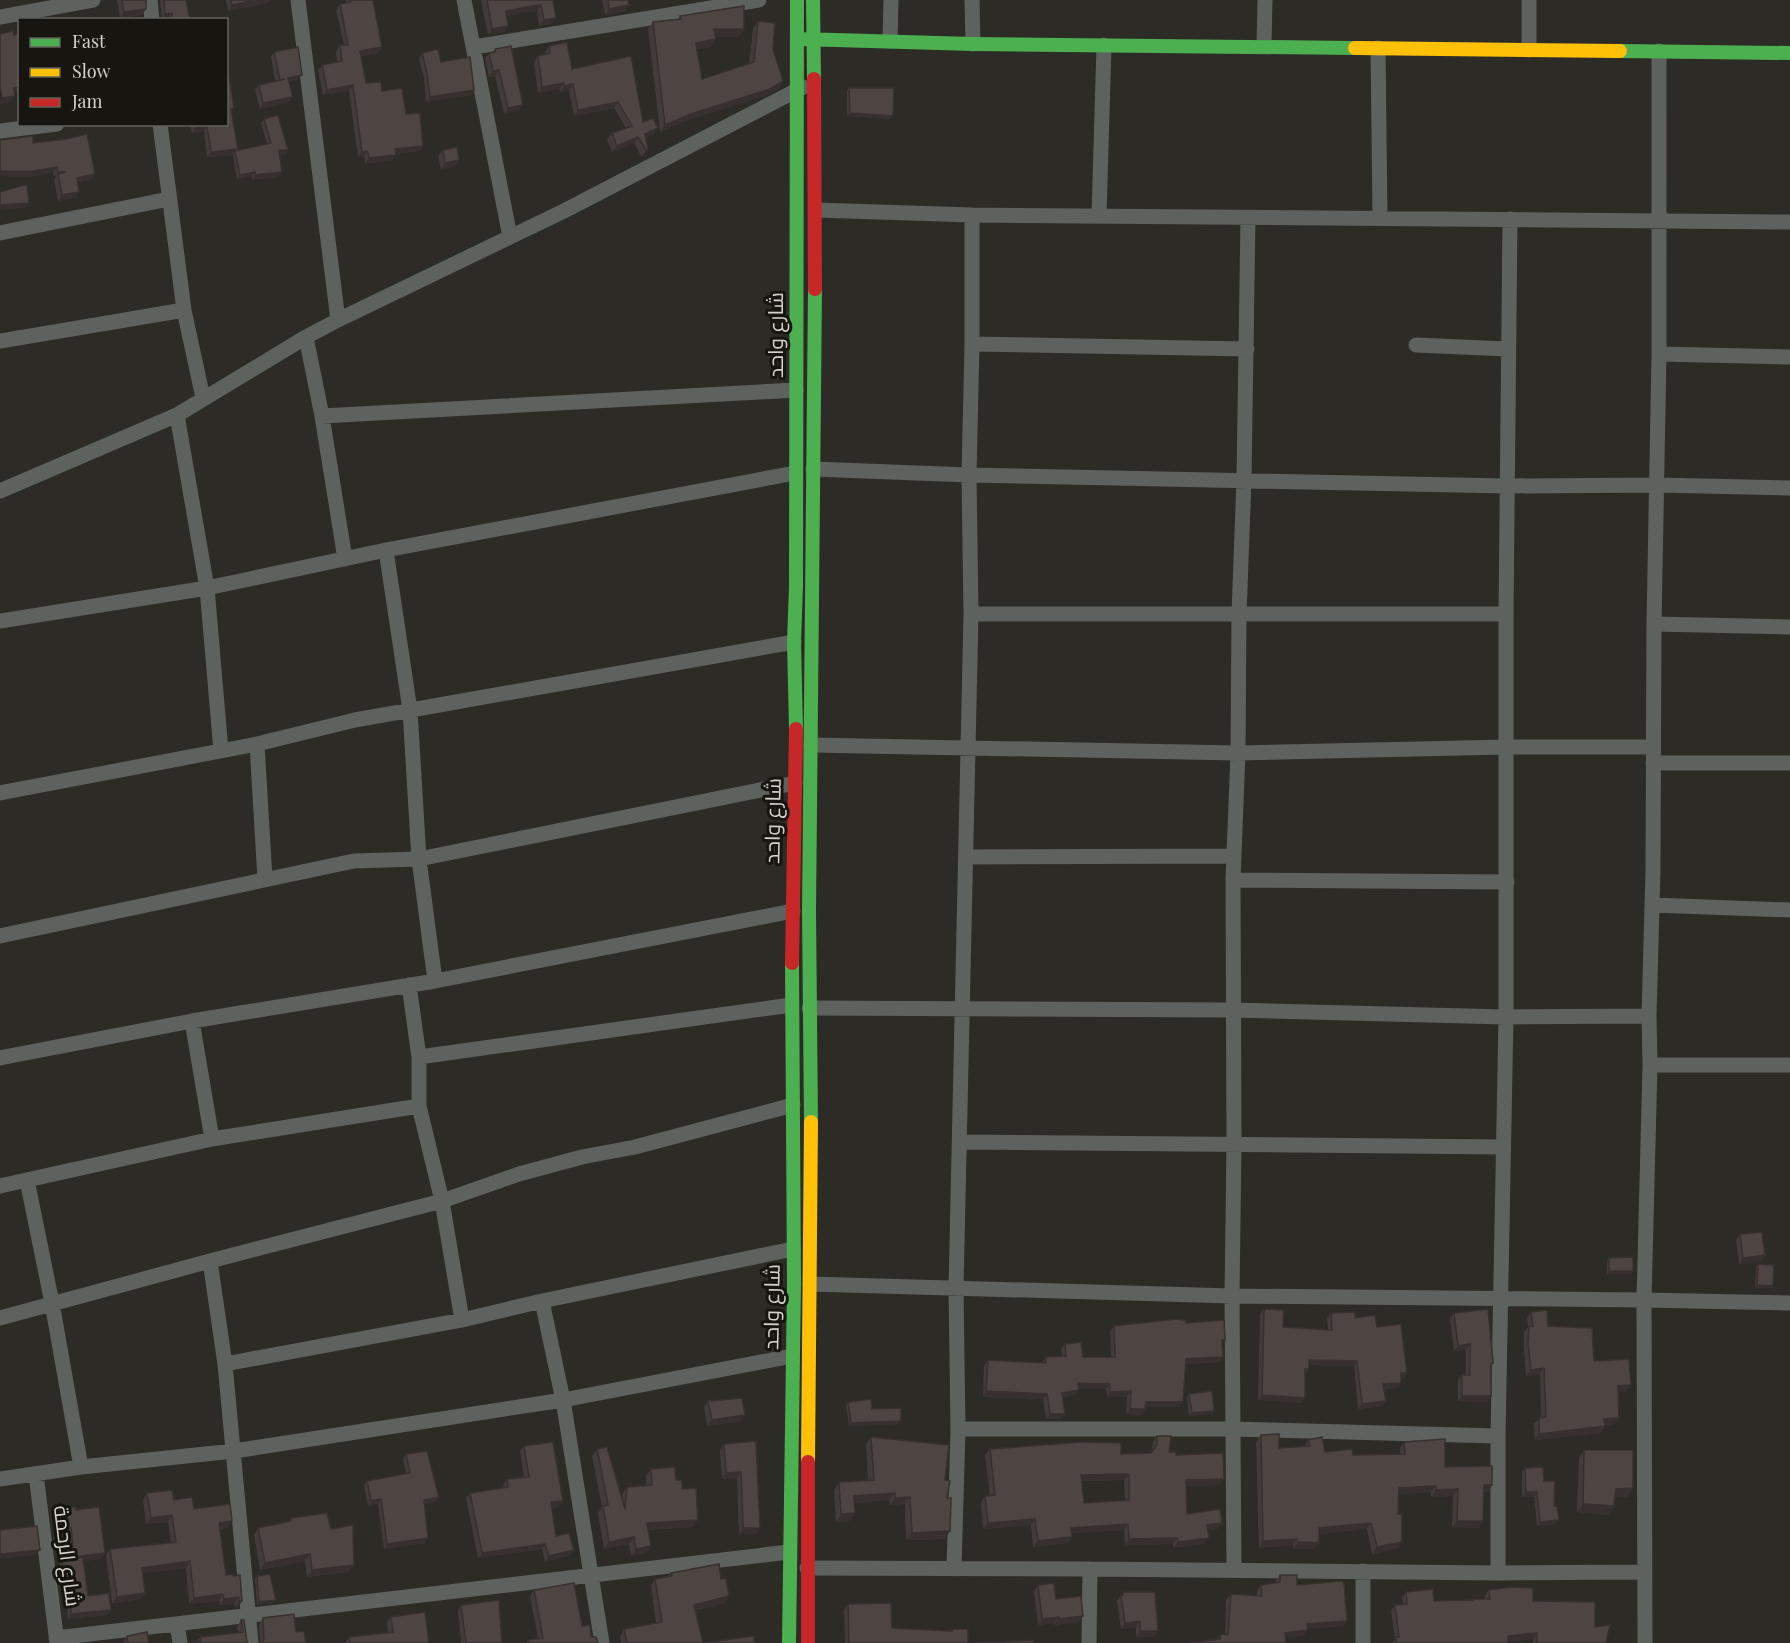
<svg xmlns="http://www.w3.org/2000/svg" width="1790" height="1643" font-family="'Playfair Display',Cairo,serif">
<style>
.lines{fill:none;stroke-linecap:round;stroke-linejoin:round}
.street{stroke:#5d625f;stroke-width:15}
.fast{stroke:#4caf50;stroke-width:14}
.slow{stroke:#ffc107;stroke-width:14}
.jam{stroke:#c62828;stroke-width:14}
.wall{fill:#433b39;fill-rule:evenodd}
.shaded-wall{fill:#37302e}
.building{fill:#4e4542;stroke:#37302e;stroke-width:1.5;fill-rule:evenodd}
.labels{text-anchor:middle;stroke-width:6;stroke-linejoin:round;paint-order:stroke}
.street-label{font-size:21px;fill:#d5d2cc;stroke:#161510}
</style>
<rect width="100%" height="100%" fill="#2c2b26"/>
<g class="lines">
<path class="street" d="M150,0l2,20
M298,0l40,320
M464,0l46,237
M972,0l1,44
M0,17l93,-17
M890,41l1,-41
M1264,46l1,-46
M474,47l285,-47
M1378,48l2,170
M1529,50v-50
M160,124l24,186 19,88
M0,131l57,-7
M816,210l156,5 818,7
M1099,216l5,-171
M0,233l169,-34
M306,337l16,79 23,143
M0,341l184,-31
M972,344l275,5
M1416,345l92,4
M1659,354l131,3
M177,415l30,173 14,163
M322,416l474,-26
M813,469l156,6 537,11 151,-1 133,3
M0,491l177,-76 129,-78 32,-17 226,-109 239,-124
M386,550l24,160 9,149 16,122
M971,614h535
M0,621l207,-33 179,-38 409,-77
M1654,624l136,3
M257,744l8,135
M811,745l427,8 268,-6h147
M1653,763h137
M0,793l257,-49 98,-24 439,-78
M966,857l268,-1
M1233,880l274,2
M1652,905l138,5
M0,936l354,-75 65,-2 376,-76
M409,985l10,72v49l23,95 20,119
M809,1008l424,2 273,7 143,-1
M192,1021l20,118
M419,1057l372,-52
M0,1058l192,-37 243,-40 358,-70
M1650,1065h140
M961,1142l542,5
M27,1180l25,123 29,164
M0,1186l212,-47 207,-33
M210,1261l15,103 26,279
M810,1284l422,12 412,4 146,3
M542,1301l21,99 39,243
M0,1318l210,-57 232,-60 77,-27 63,-17 53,-10 158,-42
M225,1364l237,-44 80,-19 251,-52
M958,1429h274l266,7
M36,1474l21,169
M0,1479l81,-12 153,-16 329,-51 229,-44
M807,1568l283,1 408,4 146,-1
M954,1569l4,-140 -2,-140 15,-675 -2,-139 3,-131v-129
M1234,1570l-2,-274 2,-152 -1,-264 5,-127 1,-138 5,-136 4,-261
M1498,1573v-137l8,-419v-403l4,-395
M177,1624l3,19
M56,1638l733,-86
M1089,1643l1,-74
M1363,1643v-72
M1645,1643l-1,-343 6,-235 -1,-49 4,-146 1,-246 5,-270v-303"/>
<path class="fast" d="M813,0l1,79
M801,39l172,5 382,4
M1620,51l170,2
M796,729l-2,-87 2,-55 1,-587
M811,1122l-2,-211 6,-622
M789,1643l5,-360 -2,-320"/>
<path class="slow" d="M1355,48l265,3
M808,1462l3,-340"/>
<path class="jam" d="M814,79l1,210
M792,963l4,-234
M808,1462v181"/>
</g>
<path class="wall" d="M117,0h29l-4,15 -22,3z
M160,0h26l4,20h-21v-2l-7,1z
M226,0h44l-2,3 -40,8z
M346,0h27l6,53 -18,3 5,27 16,8 24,23 17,32 -3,5 -24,3 -4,6 -27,4 -1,-8 -6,1 -9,-66 -26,4 -5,-25 4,-5 15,-3 -1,-11 4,-6h4l-8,-35 4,-6 6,-1z
M481,0h72l3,18 -5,6 -12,2 -2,-15 -9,1 -21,4 1,10 -4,6 -16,3z
M602,0h26l-3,11 -20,4z
M680,16l59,21h-23l-5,10 -14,2 5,30 47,-16 4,-34 5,-8 15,28 10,32 -5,8 -14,7 -79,25 -25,11 -12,-103 5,-7 25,-3z
M549,46l23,23 59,-13 12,66 11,12 -8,4 2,11 -5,6 -2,1 -7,-13 -22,9 -5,-13 5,-6 14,-5 -12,-20 -40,8 -5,-26 -9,2 -1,-3 -21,4 -4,-31 4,-6 7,-2v-2z
M495,49l28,56 -4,5 -15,4 -9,-38 -6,1 -4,-19 4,-5 4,-1z
M274,52l24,28 -9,2v20l-29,7 -5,-19 4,-5 16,-4 -4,-24z
M422,53l19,9 30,33 -45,7 -2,-24 -5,-19z
M849,88l44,28 -2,3 -44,-3v-25z
M232,112l5,38 30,-6 -6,-21 3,-4 24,31 -3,5h-6l-1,22 -26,3v-4l-15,3 -4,-24 -26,2 -3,-26 -12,2 -2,-9h36z
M0,140l33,3 62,31 -4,6 -14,2 2,10 -3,5 -18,4 -4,-21 2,-3h-2l-1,-5 -23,5 -30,-1z
M443,150l12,16 -14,3 -3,-13z
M1740,1234l25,21 -4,6 -22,3 -3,-24z
M1609,1258l24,13 -2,3h-24v-13z
M1758,1264l15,22 -2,2h-16l1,-21z
M1264,1309l19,18 45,2 -1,-11 4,-5 24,5 22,9 27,51h-3v5l-3,5 -14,1 -1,17 -25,3 -4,-43 -45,-1v4l-4,5 -3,29 -44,-3 2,-86z
M1531,1312l17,14 46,35 32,31h-7l-4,32 -10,1 -4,8 -66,7 -1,-16 5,-6 2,-1 -1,-43 -14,2 -2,-26v-18l4,-5 -1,-9z
M1454,1313l37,55 -4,34 -29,-1v-21l4,-5h4v-25l-12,1 -4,-33z
M1186,1323l36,22 1,12 -4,5 -34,2 -2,38 -4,5h-34l-3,8 -16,-1 1,-17h-20l-1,-8h-27l-4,6 -12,2 2,17 -3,5h-16l-3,-20 -60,-2 1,-31 4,-6 54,3 4,-6 16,-1 -1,-7 4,-5 18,13h28l-1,-26 4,-5z
M1189,1394l23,20 -23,2 -2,-19z
M708,1401l33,20 -34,5 -3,-19z
M848,1402l24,7 29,12 -2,3 -50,2 -3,-21z
M1261,1435l18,13 25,-1 4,-7 17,12 28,3 47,-1v-6l4,-6 41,25 47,18 -4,7h-4l-5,36 -27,-1 1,-31 -22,1v-5l-32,2 -1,20 4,28 -4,6 -26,6 -5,-25 -48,5 -5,15h-21v-4l-34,3 -3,-106z
M1157,1436l12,16 7,3 44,30 -34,1 1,28 31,15 -10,1 -4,14 -31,4v-4l-48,1 -1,-15 -53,3 -3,10 -35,4 -2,-22 -48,4 -2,-27 4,-6h5l-5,-41 5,-6 131,5 30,-1 1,-3 1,-8zM1124,1480l1,20 -41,3 -3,-22z
M871,1437l74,43 2,18 -2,41 -39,1 -1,-36 -15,1 -1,-5 -34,3 -5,18 -14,1 -2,-32 5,-8 29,-2 -2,-35z
M756,1441l4,87 -4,6h-17l-2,-56 -15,1 -2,-29 4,-6z
M524,1446l35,61 -7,1 4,28 18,14 -4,5 -25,7 -3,-13 -64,9 -12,-60 4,-5 34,-5 -1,-3 4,-6 17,-1 -4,-27z
M597,1449l24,47 1,-2 5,-7 19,-2v-9l5,-7 25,11 6,9 11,38 -45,3 3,16 -5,7 -15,3 -2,-12 -25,5 -6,-36 4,-6 -10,-51z
M1584,1450l49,38 -6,9h-12l-1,9 -6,9 -31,-3 2,-54z
M406,1454l33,43 -3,4 -12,3 1,39 -41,6 -6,-45 -10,2 -4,-21 3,-4 39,-8 -3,-14z
M1525,1468l19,13 10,25 1,18 -18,2 -3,-29h-12v-25z
M147,1493l27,7 20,9 34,19 -8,1 6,46 16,26 -4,6h-3l-1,-3 -14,1 -1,-4 -30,3 -3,-36 -44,5 3,20 -4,6 -29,4 -6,-48 4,-6 61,-6 -3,-21 -22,2 -3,-24z
M56,1509l20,1 25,49 -18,2 5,35 23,14 -4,5 -39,4 -1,-17h-4l-4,-37 3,-5 8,-1 -3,-25 -12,1 -3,-20z
M291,1518l40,11 23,36 -5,7 -42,5 -2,-16 -45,9 -6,-35 4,-7 30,-6z
M671,1573l50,6 8,17 -4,7 -29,7 7,33h51h-133l-1,-7 4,-7 32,-6 -5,-38 4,-6 13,-2z
M1280,1575l17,10 50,36 -4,5 -36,3 -4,7 -86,3 4,-5 4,1 1,-35 5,-6 26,2v-5l4,-6 15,-2v-2z
M257,1576l17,27 -17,2 -2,-26z
M1038,1585l18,14 27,17 -4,6 -25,3v-2l-16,2 -4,-34z
M534,1590l48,36 9,11 7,6h-72l2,-3 10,-2 -8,-42z
M1489,1590l44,11 62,26 11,16h-73v-4l-25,3v1h-116l3,-4 -4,-28 4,-6 8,-1 -1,-6 4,-6 28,9 38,-1 1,-1h12v-3z
M1123,1592l31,45h-18v-10l-15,2 -4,-28z
M848,1604l44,24 58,3 2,-2 16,14h-123l-1,-33z
M461,1605l41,38h-41l-3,-33z
M391,1617l38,26h-84l4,-6 39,-5 -1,-10z
M263,1618l33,14 10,11h-46l-1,-19z
M241,1620l6,22 -50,-1 4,-4 37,-5 -1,-5z
M127,1636l22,7h-26z"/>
<path class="shaded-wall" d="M256,0h14l-2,3 -40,8 4,-6z
M541,5l-4,6 -9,1 -27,5 5,-6 26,-5z
M629,5l-4,6 -20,4 4,-6z
M146,9l-4,6 -22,3 4,-6z
M172,13l-3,5 -7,1 3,-5z
M556,18l-5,6 -12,2 5,-6z
M508,26l-4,6 -16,3 4,-6z
M714,29h30l-5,8h-30z
M716,39l-5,8 -20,4 5,-8z
M382,47l-3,6 -23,4 4,-6z
M499,70l-4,6 -6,1 4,-6z
M302,75l-4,5 -13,3 3,-5z
M783,81l-5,8 -14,7 -79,25 -25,11 5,-7 26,-11z
M564,83l-5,6 -21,4 4,-6z
M573,84l-4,6 -9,2 4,-6z
M353,85l-4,6 -26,4 4,-5z
M20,87v5l-10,2 4,-6z
M474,90l-3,5 -45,7 4,-5z
M15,96l-4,6 -11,2v-3l2,-3z
M293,97l-4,5 -29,7 3,-6z
M618,102l-4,6 -40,8 4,-6z
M523,105l-4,5 -15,4 4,-6z
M850,113l43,3 -2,3 -44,-3z
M207,126l-3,5 -12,2 3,-5z
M658,128l-4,6 -13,6 4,-6z
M638,137l-4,6 -22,9 5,-6z
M423,146l-3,5 -29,4 4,-6z
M238,149l-2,3 -1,-1 -2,4 -26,2 4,-5z
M279,150h9l-3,5h-9z
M367,151l-3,5 -6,1 4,-5z
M396,155l-4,5 -27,4 4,-6z
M459,160l-4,6 -14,3 4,-6z
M57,167l-4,5 -23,5 -30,-1v-5z
M58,172h8l-8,2 -2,3h-2z
M255,172l-3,4 -15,3 3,-4z
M282,172l-4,5 -26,3 3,-5z
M95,174l-4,6 -18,3 4,-5z
M79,192l-3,5 -18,4 4,-6z
M29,203l-4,5 -25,2v-5z
M1765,1255l-4,6 -22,3 4,-6z
M1609,1271h24l-2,3h-24z
M1757,1285l16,1 -2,2h-16z
M1470,1344l-4,6 -12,1 4,-5z
M1223,1357l-4,5 -37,2 4,-5z
M1309,1360l48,1 -3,5 -49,-1z
M1544,1368l-4,6 -14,2 5,-6z
M1401,1373h6l-3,5h-7z
M1078,1383l32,1 -4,5h-32z
M1401,1383l-3,5 -18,1 3,-5z
M1631,1385l-5,7 -12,1 4,-7z
M1079,1390l-4,5 -17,3 4,-5z
M986,1391l61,3 -4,5 -60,-2z
M1131,1391l-4,6h-20l3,-5z
M1262,1395l43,3 -3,5 -44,-3z
M1462,1396h29l-4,6 -29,-1z
M1386,1401l-3,5 -25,3 4,-5z
M1146,1402h37l-4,5h-37z
M1130,1409h15l-3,6 -16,-1z
M1214,1411l-2,3 -23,2 3,-3z
M1050,1414h15l-3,5h-16z
M745,1415l-4,6 -34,5 5,-6z
M1619,1418l-4,6 -15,1 4,-6z
M901,1421l-2,3 -50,2 2,-3z
M1605,1426l-4,7 -66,7 4,-6z
M741,1472l-4,6 -15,1 4,-6z
M1129,1474l-5,6 -47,1 4,-6z
M1224,1479l-4,6 -38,1 4,-6z
M1484,1485h8l-4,7h-9z
M1436,1486l-5,6 -37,2 5,-6z
M1633,1488l-6,9h-17l6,-8z
M1458,1489l-5,7 -22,1 5,-7z
M1526,1492h11l-3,5h-12z
M895,1493l-6,7 -40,3 5,-7z
M439,1497l-3,4 -16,3 4,-4z
M910,1497l-5,7 -15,1 5,-7z
M381,1499l-3,5 -10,2 3,-5z
M563,1501l-4,6 -12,1 4,-6z
M1583,1504l31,2 -6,9 -31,-3z
M855,1513l-5,8 -14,1 5,-8z
M172,1515l-4,7 -22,2 5,-6z
M1035,1519l-4,6 -48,4 5,-6z
M698,1520l-5,7 -51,3 5,-7z
M1559,1520l-4,4 -18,2 3,-4z
M232,1521l-4,7 -14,1 5,-6z
M1457,1521h26l-4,7 -27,-1z
M1222,1523l-4,6 -15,2 4,-6z
M1371,1523l-4,6 -52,6 4,-7z
M1128,1524l-4,6 -58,4 5,-6z
M71,1528l-4,6 -12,1 4,-5z
M743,1528h17l-4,6h-17z
M950,1531l-5,8 -39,1 6,-7z
M634,1537l-5,7 -25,5 5,-7z
M1072,1537l-4,6 -35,4 5,-6z
M428,1538l-3,5 -41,6 3,-5z
M1177,1538l-4,6 -48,1 4,-6z
M1209,1538l-5,6 -31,4 5,-6z
M1297,1539l-4,6 -34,3 4,-7z
M1298,1542l21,1 -5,6h-21z
M1402,1542l-4,6 -26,6 5,-7z
M545,1544l-3,5 -64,9 4,-5z
M651,1546l-5,7 -15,3 5,-7z
M40,1550l-4,5 -36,4v-5z
M574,1550l-4,5 -25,7 4,-6z
M105,1553l-4,6 -31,4 4,-6z
M310,1554l-5,7 -45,9 5,-7z
M190,1561l-4,7 -49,6 5,-6z
M354,1565l-5,7 -42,5 5,-7z
M145,1593l-4,6 -29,4 5,-6z
M223,1594l-4,7 -30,3 5,-6z
M729,1596l-4,7 -35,8 4,-6z
M67,1597h4l-4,5h-4z
M239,1597l-5,7 -14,1 4,-6z
M276,1600l-2,3 -17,2 2,-3z
M239,1601h3l-4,6h-3z
M111,1610l-4,5 -39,4 3,-5z
M1083,1616l-4,6 -25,3 5,-6z
M1059,1617l-5,6 -16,2 4,-6z
M1140,1621l-4,6 -15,2 4,-6z
M1347,1621l-4,5 -40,4 4,-6z
M1308,1630l-5,6 -22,3 4,-6z
M1140,1631h18l-4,6h-18z
M1537,1633l-4,6 -29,3 4,-6z"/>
<path class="building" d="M122,0h24v9l-22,3z
M164,0h22l4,20h-17l-1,-7 -7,1z
M231,0h25l-24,5z
M350,0h23l9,47 -22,4 6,32 15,-1 1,9 20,-3 4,26 14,-1 3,33 -28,3 1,6 -27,3 -2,-7 -5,1 -9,-67 -26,5 -5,-25 20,-4 -2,-16h8l-8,-41 11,-2z
M487,0h66l3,18 -12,2 -3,-15 -9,1 -26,5 2,15 -16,3z
M608,0h20l1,5 -20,4z
M744,6v23h-30l2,10 -20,4 6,36 52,-17 4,-41 17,2 -2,26 10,32 -13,8 -79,25 -26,11 -12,-103 28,-3 -1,-3z
M13,31l1,4 6,-1v53l-6,1 1,8 -13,2 -2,-12v-52z
M567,42l5,27 59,-13 12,66 10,-4 5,10 -13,6 3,15 -2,1 -8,-13 -21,9 -5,-13 20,-7 -14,-24 -40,8 -5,-26 -9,2v-3l-22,4 -4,-31 12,-3 -1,-7z
M511,46l12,59 -15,3 -9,-38 -6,1 -4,-18 6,-1v-3z
M298,47l4,28 -14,3 5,19 -30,6 -4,-18 26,-6 -5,1 -6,-28z
M438,49l3,13 29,-5 4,33 -44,7 -3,-24 -5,-20z
M226,56l8,52 -3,1 7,40 -27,3 -4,-26 -12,2v-4h31z
M849,88h45l-1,28 -43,-3z
M278,115l10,35h-9l3,22 -27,3v-3l-15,3 -5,-24 36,-8 -7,-24z
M87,134l8,40 -18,4 2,14 -17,3 -4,-21 8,-2h-8l-1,-5 -23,4h-34v-31l33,-4v7l33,-4z
M457,147l2,13 -14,3 -2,-13z
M27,184l2,19 -29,2v-13z
M1762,1232l3,23 -22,3 -3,-24z
M1633,1257v14h-24v-13z
M1758,1264l16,1 -1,21 -16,-1z
M1264,1309l20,1 -1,17 49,3 -1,-17 24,-1v6l20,-3 2,12 24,-3 6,49h-6v10l-18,1 3,17 -24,3 -5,-43 -48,-1v9h-4v29l-43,-3z
M1488,1309l5,52v2l-2,1v32h-29v-21h8v-31l-12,2 -4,-33z
M1547,1310l1,16 44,2 2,33 35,-2 2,26 -13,1 1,32 -15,1 1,7 -66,8v-16l7,-1 -2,-49 -13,2 -3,-26 1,-18h4l-2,-14z
M1176,1319l10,1v3l38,-3 1,20h-3l1,17 -37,2 -3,43h-37l-1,7h-15l1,-18 -21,1v-8l-32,-1 1,7 -17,3 3,21h-15l-3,-20 -61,-3 2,-31 58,3v-6l20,-1 -1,-12 16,-2 2,15h32l-1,-31z
M1212,1391l2,20 -22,2 -3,-19z
M742,1398l3,17 -33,5 -4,-19z
M871,1399l1,10 29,-1v13l-50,2 -3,-21z
M1279,1434v14l31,-2 -2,-6 14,-3 3,15 27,-3 1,6 52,-1 -1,-12 41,-3v28l47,-1v19h-8l-1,36h-26l1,-32 -22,1v-4l-37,2 -1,26h4v28l-25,5 -6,-24 -52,5v15l-21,-1 -1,-3 -34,2 -2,-106z
M1157,1436h14l-2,16h7v3l47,-2 1,26 -38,1 1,34 33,-5 2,14 -15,2 2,13 -31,4 -1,-4 -48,1 -1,-15 -57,4 1,9 -34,4 -3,-22 -47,4 -3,-27 10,-1 -5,-46 93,-7 38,1v11l30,-1 6,-8zM1129,1474v26l-45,3 -3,-28z
M871,1437l78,8 -4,35 5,1 -3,17h4l-1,33 -38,2 -2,-36 -15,1v-5l-41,3 1,17 -14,1 -2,-32 35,-2z
M756,1441l4,87h-17l-2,-56 -15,1 -2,-29z
M553,1442l10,59 -12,1 5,34 13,-3 5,17 -25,6 -4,-12 -63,9 -12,-60 38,-6 -1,-8 22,-2 -5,-31z
M607,1447l18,62 2,-22 25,-2 -1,-16 24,-2 1,13h6v9l14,-1 2,32 -51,3 4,23 -15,3 -2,-12 -25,5 -6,-36 5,-1 -11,-56z
M1584,1450h49v38l-17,1 -2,17 -31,-2z
M427,1451l12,46 -15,3 4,38 -41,6 -6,-45 -10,2 -4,-20 43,-8 -4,-19z
M1543,1467l1,14h11l-1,25h3l2,14 -19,2 -3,-30h-11l-1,-24z
M172,1490l2,10 18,-3 2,12 36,-5 2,17 -13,2 7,52 7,-1v2l7,-1 2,26h-3v-4l-15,2 -1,-5 -29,4 -4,-37 -48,7 3,25 -28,4 -7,-48 66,-7 -4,-27 -21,3 -4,-25z
M76,1507v3l23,-3 6,46 -31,4 -3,-29 -12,2 -3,-21z
M327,1513l4,16 22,-4 1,40 -42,5 -2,-16 -45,9 -7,-35 33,-7v-3z
M37,1526l3,24 -40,4 1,3h-1v-27z
M83,1557l5,39 21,-3 2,17 -40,4v-17h-4l-5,-37z
M719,1564l2,15 5,-1 3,18 -35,9 9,38 51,-7v7h-127l-3,-14 38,-7 -7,-43 17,-3 -1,-3z
M270,1574l6,26 -17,2 -2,-26z
M1280,1575h17v10l45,-4 2,2 3,38 -40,3 1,6 -23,3 1,10h-97l31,-4 1,-5 7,1 3,-41 31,2 -1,-11 19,-3z
M574,1583l8,43 8,-1 1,12h5l2,6h-69l-1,-3 15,-2 -9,-48z
M1054,1583l2,16 25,-3 2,20 -24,3v-2l-17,2 -4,-34z
M1512,1587l21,1v13l62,1v25l15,-2 -4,18h-69v-10l-29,3v7h-112v-6h3l-4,-32 12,-1 -1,-12 27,-3 1,12 39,-1v-1h17l-1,-9z
M1123,1592h32l3,39h-18v-10l-15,2 -4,-28h2z
M499,1600l3,43h-36l-5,-38z
M891,1603l1,25 60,3v-2h16v14h-119l-1,-39z
M425,1612l4,31h-79l-1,-6 44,-5 -2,-15z
M294,1614l2,18 8,-1 2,12h-45l3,-3 -1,-22z
M241,1620h3l3,22 1,1h-57l10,-2v-4l42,-5z
M147,1632l2,11h-21l-1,-7z
M1034,1640v3h-62z"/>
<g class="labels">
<g class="street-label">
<text transform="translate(776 335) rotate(-90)" y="7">شارع واحد</text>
<text transform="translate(773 821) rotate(-89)" y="7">شارع واحد</text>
<text transform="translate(772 1307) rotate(-89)" y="7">شارع واحد</text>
<text transform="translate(67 1556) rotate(83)" y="7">شارع الرحمة</text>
</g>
</g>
<rect x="18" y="18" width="210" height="108" fill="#161510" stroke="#62615b" stroke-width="1.5"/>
<rect x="30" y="38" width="30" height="9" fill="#4caf50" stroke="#62615b" stroke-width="1.5"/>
<text x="72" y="48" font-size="18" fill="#d5d2cc">Fast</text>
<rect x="30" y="68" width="30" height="9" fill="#ffc107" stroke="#62615b" stroke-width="1.5"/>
<text x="72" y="78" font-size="18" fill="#d5d2cc">Slow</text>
<rect x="30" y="98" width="30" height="9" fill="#c62828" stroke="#62615b" stroke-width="1.5"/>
<text x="72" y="108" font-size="18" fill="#d5d2cc">Jam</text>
</svg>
